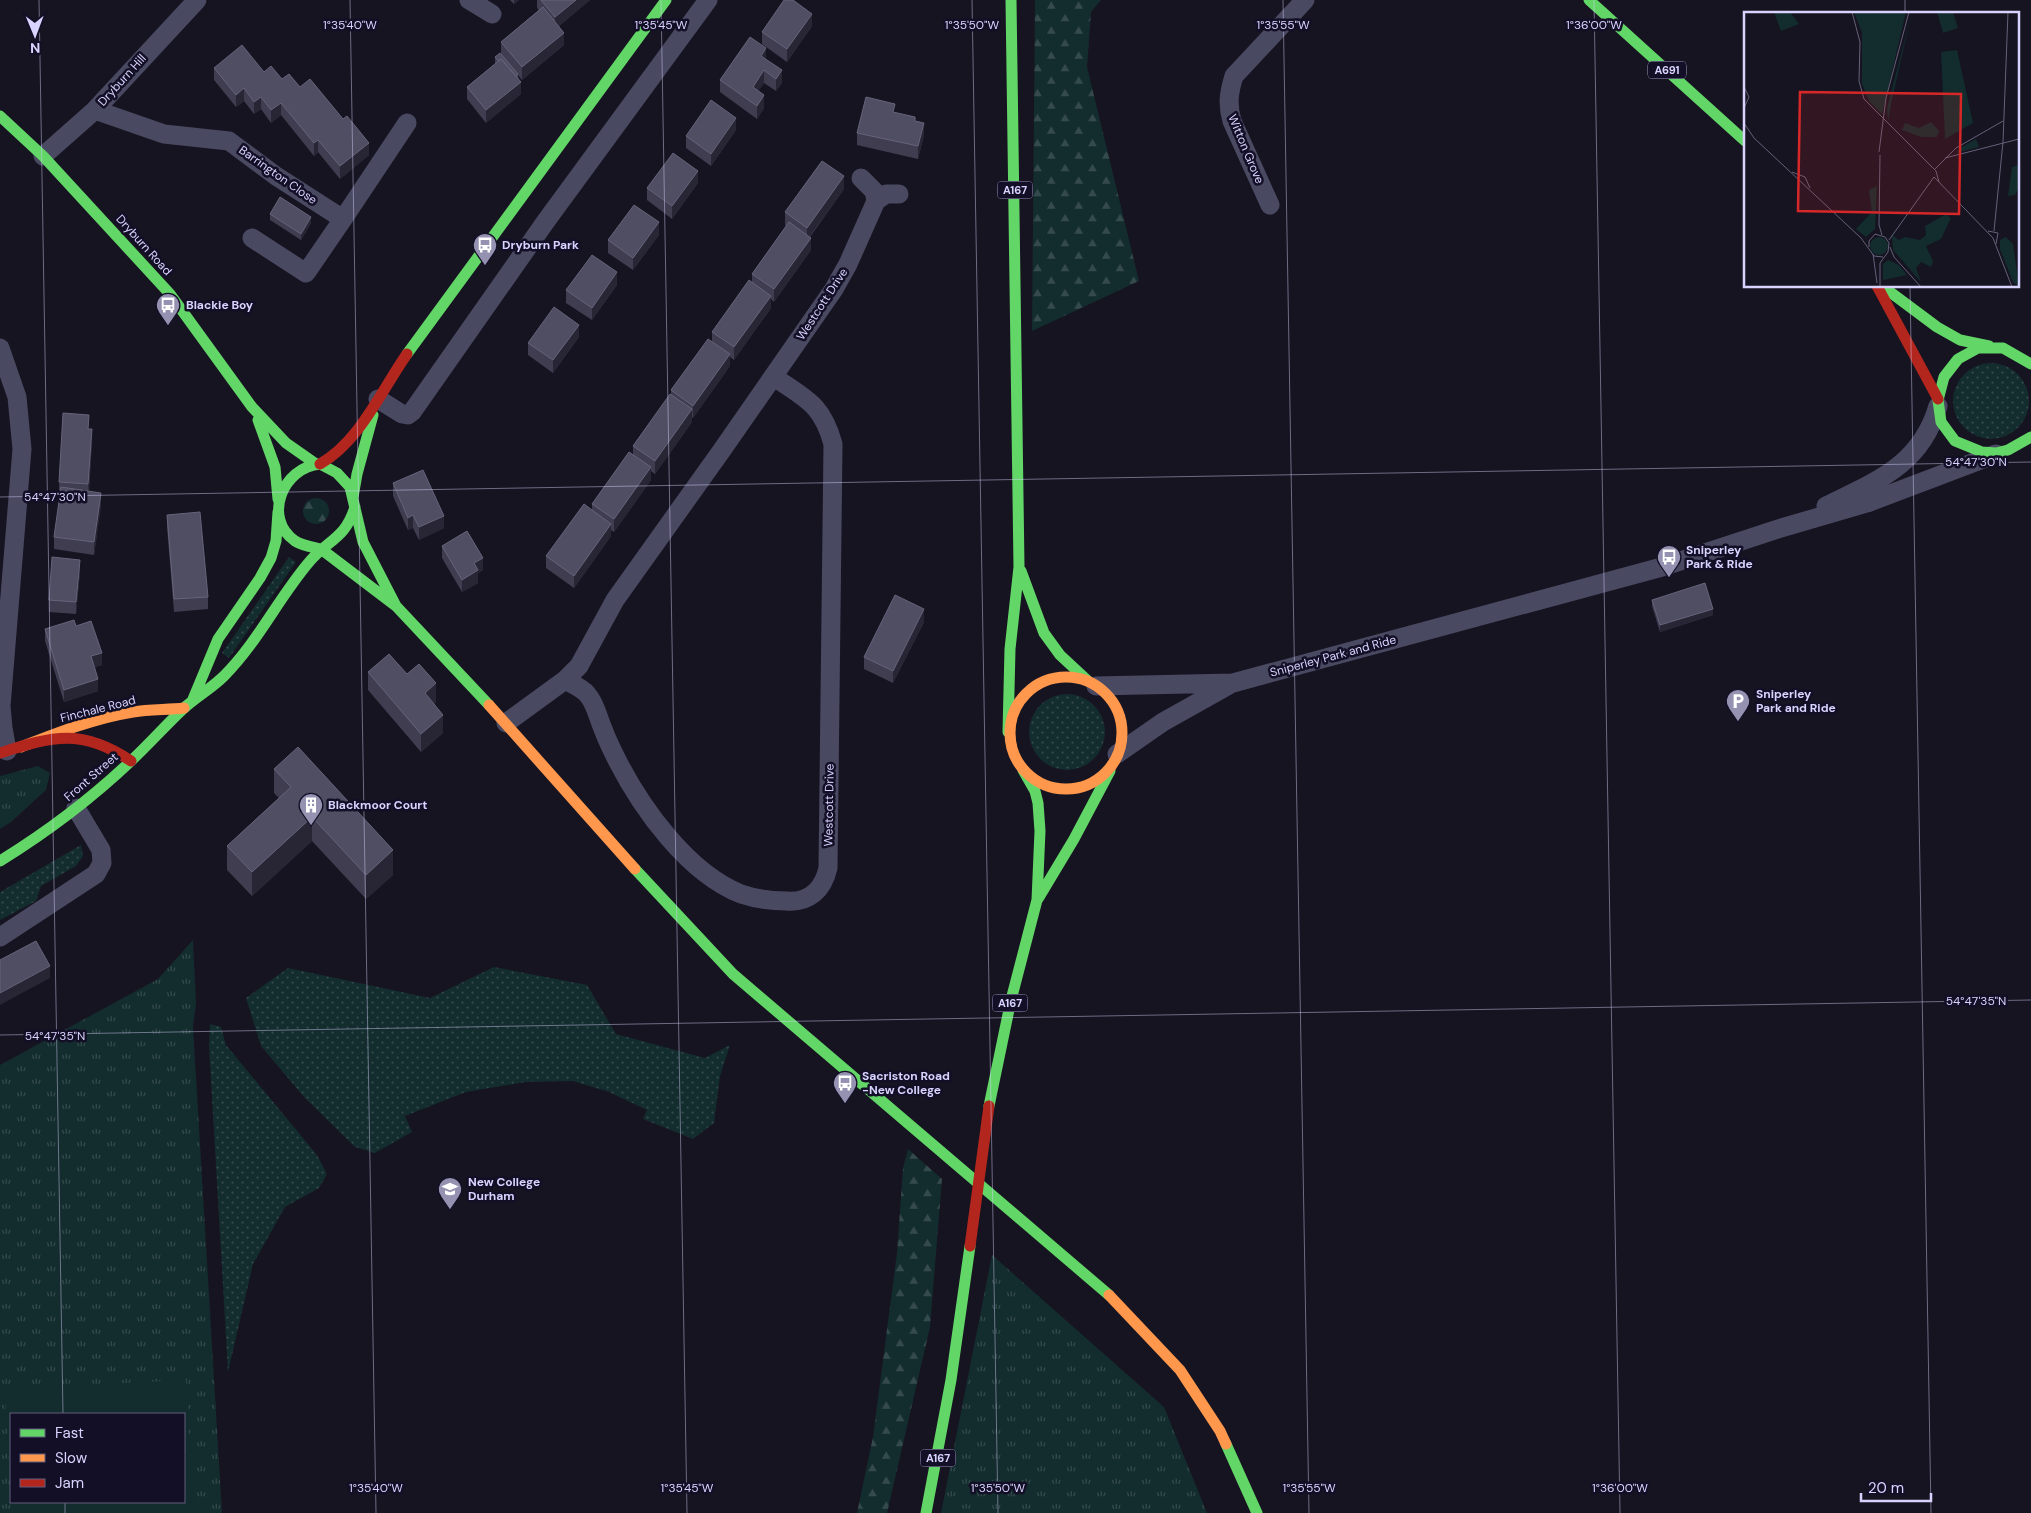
<svg xmlns="http://www.w3.org/2000/svg" width="2031" height="1513" font-family="'DM Sans',sans-serif">
<style>
.grass{fill:url(#grass-dots)}
.forest{fill:url(#forest-firs)}
.park{fill:url(#park-tufts);fill-rule:evenodd}
.garden{fill:#132c2d}
.lines{fill:none;stroke-linecap:round;stroke-linejoin:round}
.street{stroke:#4a4962;stroke-width:19}
.fast{stroke:#63d668;stroke-width:11}
.slow{stroke:#ff974d;stroke-width:11}
.jam{stroke:#b3261e;stroke-width:11}
.jam-bridge{stroke:#b3261e;stroke-width:11}
.wall{fill:#403d50}
.shaded-wall{fill:#282635}
.building{fill:#504e63;stroke:#66637b}
.ticks{fill:none;stroke:#d9d4ff;stroke-width:1;stroke-opacity:0.45}
.labels{text-anchor:middle;stroke-width:5;stroke-linejoin:round;paint-order:stroke}
.shield{fill:#130f26;stroke:#9e99be;stroke-width:1}
.shield-label{font-size:11px;font-weight:bold;fill:#d9d4ff}
.street-label{font-size:12px;fill:#d9d4ff;stroke:#130f26}
.poi-label{font-size:12px;font-weight:bold;fill:#d9d4ff;stroke:#130f26;text-anchor:start}
.inset-road{fill:none;stroke:#64617a;stroke-width:1}
.view{fill:#d62828;fill-opacity:0.15;stroke:#d62828;stroke-width:2.5}
.inset-edge{fill:none;stroke:#d9d4ff;stroke-width:2.5}
.ticks-label{font-size:12px;text-anchor:middle;fill:#d9d4ff;stroke:#130f26;stroke-width:5;stroke-linejoin:round;paint-order:stroke}
</style>
<defs>
<pattern id="grass-dots" width="8" height="8" patternUnits="userSpaceOnUse" patternTransform="scale(1.25)"><rect width="8" height="8" fill="#132c2d"/><path d="M2 2h.1M6 6h.1" fill="none" stroke="#354a4c" stroke-width="1.8" stroke-linecap="round"/></pattern>
<pattern id="forest-firs" width="22" height="20" patternUnits="userSpaceOnUse" patternTransform="scale(1.25)"><rect width="22" height="20" fill="#132c2d"/><path d="M5 1l3.5 6h-7zM16 11l3.5 6h-7z" fill="#354a4c"/></pattern>
<pattern id="park-tufts" width="24" height="20" patternUnits="userSpaceOnUse" patternTransform="scale(1.25)"><rect width="24" height="20" fill="#132c2d"/><path d="M3 7l-1-3M5 7V3M7 7l1-3M15 17l-1-3M17 17v-4M19 17l1-3" fill="none" stroke="#354a4c"/></pattern>
</defs>
<rect width="100%" height="100%" fill="#161421"/>
<path class="grass" d="M1953 401a38 38 0 1 1 76 0a38 38 0 1 1-76 0Z
M289,557l7,5 -67,96 -7,-5z
M1029 732a38 38 0 1 1 76 0a38 38 0 1 1-76 0Z
M81,845l2,11 -7,10 -35,20 -5,15 -36,19v-28z
M494,967l93,18 29,49 89,24 25,-13 -10,31 -6,47 -21,16 -50,-20 4,-9 -38,-18 -36,-11 -48,1 -59,10 -61,24 7,16 -37,21 -20,-6 -51,-50 -43,-51 -15,-48 42,-30 142,30z
M210,1024l11,3 5,18 91,110 10,19 -8,14 -34,19 -32,57 -25,108 -19,-326z"/>
<path class="forest" d="M1035,0h66l-10,12 -4,55 52,214 -107,50z
M303 511a13 13 0 1 1 26 0a13 13 0 1 1-26 0Z
M908,1149l34,30 -12,148 -43,186h-30l16,-76 24,-184 6,-85z"/>
<path class="park" d="M38,766l12,7 -4,17 -35,32 -11,7v-53z
M193,940l3,63 -3,24 29,486h-222v-448l158,-86zM11,1414h173v88h-173z
M992,1255l172,152 43,106h-266z"/>
<path class="garden" d="M186,1380l7,133h-181l-1,-11h173v-88h-173v87l-6,-112z"/>
<g class="lines">
<path class="street" d="M469,0l23,14
M95,110l69,24 65,7 47,35 67,43 -37,54 -54,-35
M43,156l52,-46 102,-110
M861,178l13,13 2,10
M1270,205l-38,-84c-5,-17 -3,-29 2,-45l71,-76
M343,219l64,-96
M0,348l17,49 5,52 -21,257 2,22 4,23
M378,399l24,15 6,1 4,-3 134,-191 162,-221
M1826,506c51,-25 95,-41 112,-100
M565,680c7,4 17,8 22,14 9,10 11,24 16,35 4,11 9,21 14,31 25,49 71,113 124,134 15,5 29,7 45,7 23,2 37,-11 42,-33l5,-424c-11,-40 -27,-45 -59,-67
M1096,686l137,-3 429,-116 116,-38 89,-26 129,-49
M506,723l59,-43 14,-14 36,-66 107,-150 112,-161 14,-25 28,-63 10,-7h13
M1117,754l46,-32 66,-37
M0,937l96,-63 6,-11 -1,-13 -25,-42"/>
<path class="fast" d="M1589,0l156,141
M0,116l43,40 127,138 82,113 34,36 30,21
M1882,286l55,41 23,13 29,6
M407,354l259,-354
M2031,364l-28,-16h-25l-20,11 -14,18 -6,23 3,22 14,19 27,11 14,1 12,-3 23,-13
M258,420l17,47 3,32
M353,497l4,-23 16,-59
M1021,571l23,62 16,22 28,26
M396,606l-33,-64 -13,-55 -13,-14 -17,-9c-37,3 -58,54 -25,77 8,5 17,6 26,8l75,57 93,99
M193,699l25,-60 42,-61 11,-20 5,-17 2,-29
M1008,732l2,-83 9,-82 -8,-567
M0,861c47,-29 92,-63 132,-101 17,-16 33,-34 51,-51 13,-12 29,-21 41,-33 34,-34 55,-79 86,-115 19,-22 35,-22 45,-54
M635,869l98,105 376,321
M1038,899l36,-60 36,-68
M989,1106l22,-106 26,-100 3,-69 -2,-28 -3,-12 -12,-21
M1226,1444l31,69
M926,1513l25,-133 19,-134"/>
<path class="slow" d="M1010 733a56 56 0 1 1 112 0a56 56 0 1 1-112 0Z
M489,705l146,164
M21,747c36,-14 74,-29 112,-35 17,-3 34,-2 51,-4
M1109,1295l71,75 40,61 6,13"/>
<path class="jam" d="M1877,286l61,113
M320,464c40,-23 61,-73 87,-110
M0,753c53,-17 82,-25 131,8"/>
<path class="jam-bridge" d="M970,1246l19,-140"/>
</g>
<path class="wall" d="M510,0h9l-5,4z
M537,0h53l-31,26 5,19 -42,35 -4,-5 3,19 -35,29 -19,-24v-12l28,-23v-7l6,-3v-12l38,-32 -2,-2z
M812,26l-25,36 -25,-18v-12z
M766,59l16,24 -6,8 -12,-8 -6,8 6,17 -7,11 -37,-27v-12z
M214,68l50,4 36,15 69,68 -29,24 -22,-27 -4,4 -33,-41 -10,8 -10,-14 -7,5 -10,-13 -8,6 -22,-27z
M895,113l20,8 9,14 -6,24 -61,-14v-12z
M736,130l-25,36 -25,-18v-12z
M698,183l-26,36 -25,-19v-12z
M844,189l-34,48 1,13 -37,52 -3,-3v9l-37,52 -4,-3v9l-37,52 -1,-1v5l-37,52 -4,-3v9l-37,52 -3,-2v6l-37,52 -28,-20v-12l46,-46v-6l41,-49v-9l38,-51v-5l41,-49v-9l40,-50v-8l34,-48 -1,-1v-13z
M270,214l41,9 -10,17 -31,-20z
M659,235l-26,35 -25,-17v-13z
M617,285l-25,35 -26,-17v-13z
M579,337l-26,36 -25,-18v-12z
M89,429l3,13 -3,49 12,14 -7,50 -40,-6v-12l6,-43h-1v-12z
M393,483l51,45 -25,12 -6,-12 -5,2 -15,-34z
M167,515l41,82v12l-34,3 -7,-85z
M442,546l41,24 -5,3v10l-16,9 -20,-34z
M80,572l-4,42 -27,-2v-12z
M1652,600l61,15 -53,17 -8,-26z
M924,622l-31,61 -29,-14v-12z
M76,626l26,39 -7,2 3,24 -34,11 -19,-61v-12z
M368,672l39,2 29,28 -2,2 9,29 -22,19 -53,-62z
M274,769l119,106 -27,24 -54,-58 -60,55 -25,-26v-24l52,-48 -5,-5z"/>
<path class="shaded-wall" d="M514,0h5l-5,4z
M576,0h14l-35,29v-12z
M812,14v12l-25,36v-13z
M564,33v12l-42,35v-13z
M766,48v13l-5,-5z
M764,70v13l-11,16v-12z
M782,70v13l-6,8v-12z
M521,82v12l-35,29v-13z
M244,88v13l-8,6v-12z
M764,95v13l-7,11v-13z
M261,97v12l-7,5v-12z
M281,103v12l-10,8v-13z
M736,118v12l-25,36v-12z
M924,123v12l-6,24v-13z
M318,140v12l-4,4v-13z
M369,143v12l-29,24v-13z
M698,171v12l-26,36v-13z
M844,176v13l-37,51v-12z
M311,217v6l-10,17v-6z
M659,222v13l-26,35v-12z
M811,238v12l-37,52v-13z
M617,272v13l-25,35v-12z
M771,296v12l-37,52v-13z
M579,325v12l-26,36v-13z
M730,354v12l-37,52v-12z
M692,409v13l-37,52v-13z
M92,429v13l-4,54v-12z
M651,467v13l-37,52v-13z
M101,493v12l-7,50v-13z
M413,515v13l-5,2v-12z
M444,516v12l-25,12v-13z
M611,524v12l-37,52v-12z
M483,558v12l-5,3v10l-16,9v-12l12,-17z
M80,560v12l-4,42v-12z
M924,609v13l-31,61v-12z
M1713,609v6l-53,17v-7z
M102,653v12l-11,3v-12z
M98,679v12l-34,11v-12z
M436,683v19l-11,10v-19z
M443,715v18l-22,19v-18z
M312,817v24l-60,55v-24z
M393,850v25l-27,24v-24z
M50,966v12l-50,27v-12z"/>
<path class="building" d="M541,0h35l-21,17z
M784,0h9l19,14 -25,35 -25,-17z
M543,7l21,26 -42,34 -21,-25z
M750,37l16,11 -5,8 21,14 -6,9 -12,-9 -11,17 11,8 -7,11 -37,-26z
M242,45l22,27 7,-6 11,13 7,-5 11,13 10,-8 33,40 4,-3 22,27 -29,23 -22,-26 -4,3 -33,-40 -10,7 -10,-13 -7,5 -10,-14 -8,7 -22,-27z
M500,53l18,21 -2,2 -15,-17 -3,2 -3,-4z
M501,59l20,23 -35,28 -19,-23z
M866,97l29,7 -2,8 22,5v4l9,2 -6,23 -61,-13z
M711,100l25,18 -25,36 -25,-18z
M673,153l25,18 -26,35 -25,-18z
M822,161l22,15 -37,52 -22,-16z
M280,197l31,20 -10,17 -31,-20z
M634,205l25,17 -26,36 -25,-18z
M789,222l22,16 -37,51 -22,-15z
M592,255l25,17 -25,36 -26,-18z
M749,280l22,16 -37,51 -22,-15z
M554,307l25,18 -26,35 -25,-17z
M708,339l22,15 -37,52 -22,-16z
M670,394l22,15 -37,52 -22,-15z
M63,413l26,2 -1,14h4l-4,55 -29,-2z
M629,452l22,15 -37,52 -22,-15z
M423,470l21,46 -25,11 -6,-12 -5,3 -15,-35z
M61,487l40,6 -7,49 -40,-5z
M584,504l27,20 -37,52 -28,-20z
M200,512l8,85 -34,2 -7,-84z
M467,531l16,27 -9,5 4,7 -16,10 -20,-34z
M52,557l28,3 -4,42 -27,-2z
M1705,583l8,26 -53,16 -8,-25z
M895,595l29,14 -31,62 -29,-14z
M74,620l2,6 15,-5 11,32 -11,3 7,23 -34,11 -19,-61z
M389,654l18,20 12,-10 17,19 -11,10 18,22 -22,19 -53,-62z
M298,747l95,103 -27,25 -54,-58 -60,55 -25,-26 64,-59 -17,-18z
M36,941l14,25 -50,27v-33z"/>
<path class="ticks" d="M39,0l24,1414M350,0l26,1513M661,0l26,1513M972,0l26,1513M1283,0l26,1513M1594,0l26,1513M1905,0v14M1910,286l21,1227M0,497l2031,-35M0,1035l2031,-35M65,1502v11"/>
<defs>
<g id="bus-pin" transform="scale(1.25)"><path d="M0 17L-7.5 6A9.5 9.5 0 1 1 7.5 6Z" fill="#9591b1" stroke="#130f26"/><path d="M-5-6H5V4H4V6H2V4H-2V6H-4V4H-5ZM-3.5-4V0h7V-4ZM-3.5 1.2v1.5H-2V1.2ZM2 1.2v1.5H3.5V1.2Z" fill="#fff"/></g>
<g id="parking-pin" transform="scale(1.25)"><path d="M0 17L-7.5 6A9.5 9.5 0 1 1 7.5 6Z" fill="#9591b1" stroke="#130f26"/><path d="M-3.5-5.5H1a3.5 3.5 0 0 1 0 7H-1V5.5H-3.5ZM-1-3.4V-.6H.8a1.4 1.4 0 0 0 0-2.8Z" fill="#fff"/></g>
<g id="building-pin" transform="scale(1.25)"><path d="M0 17L-7.5 6A9.5 9.5 0 1 1 7.5 6Z" fill="#9591b1" stroke="#130f26"/><path d="M-4-6H4V6H1V3H-1V6H-4ZM-2.5-4.3h1.7v1.8h-1.7ZM.8-4.3h1.7v1.8H.8ZM-2.5-1h1.7V.8h-1.7ZM.8-1h1.7V.8H.8Z" fill="#fff"/></g>
<g id="university-pin" transform="scale(1.25)"><path d="M0 17L-7.5 6A9.5 9.5 0 1 1 7.5 6Z" fill="#9591b1" stroke="#130f26"/><path d="M0-5L7-2L0 1L-7-2ZM-4 1L0 2.5L4 1V4Q0 6-4 4Z" fill="#fff"/></g>
</defs>
<g fill-rule="evenodd">
<use href="#bus-pin" x="485" y="245"/>
<use href="#bus-pin" x="168" y="305"/>
<use href="#bus-pin" x="1669" y="557"/>
<use href="#parking-pin" x="1738" y="701"/>
<use href="#building-pin" x="311" y="805"/>
<use href="#bus-pin" x="845" y="1083"/>
<use href="#university-pin" x="450" y="1189"/>
</g>
<g class="labels">
<g class="shield">
<rect x="1648" y="61.5" width="38" height="17" rx="4"/>
<rect x="997.5" y="181.5" width="35" height="17" rx="4"/>
<rect x="992.5" y="994.5" width="35" height="17" rx="4"/>
<rect x="920.5" y="1449.5" width="35" height="17" rx="4"/>
</g>
<g class="shield-label">
<text x="1667" y="74">A691</text>
<text x="1015" y="194">A167</text>
<text x="1010" y="1007">A167</text>
<text x="938" y="1462">A167</text>
</g>
<g class="street-label">
<text transform="translate(122 80) rotate(-48)" y="4">Dryburn Hill</text>
<text transform="translate(1246 149) rotate(67)" y="4">Witton Grove</text>
<text transform="translate(278 175) rotate(35)" y="4">Barrington Close</text>
<text transform="translate(144 245) rotate(48)" y="4">Dryburn Road</text>
<text transform="translate(822 304) rotate(-57)" y="4">Westcott Drive</text>
<text transform="translate(1333 656) rotate(-15)" y="4">Sniperley Park and Ride</text>
<text transform="translate(98 709) rotate(-14)" y="4">Finchale Road</text>
<text transform="translate(91 777) rotate(-41)" y="4">Front Street</text>
<text transform="translate(829 805) rotate(-89)" y="4">Westcott Drive</text>
</g>
<g class="poi-label">
<text x="502" y="249">Dryburn Park</text>
<text x="186" y="309">Blackie Boy</text>
<text x="1686" y="554">Sniperley<tspan x="1686" dy="14">Park &amp; Ride</tspan></text>
<text x="1756" y="698">Sniperley<tspan x="1756" dy="14">Park and Ride</tspan></text>
<text x="328" y="809">Blackmoor Court</text>
<text x="862" y="1080">Sacriston Road<tspan x="862" dy="14">-New College</tspan></text>
<text x="468" y="1186">New College<tspan x="468" dy="14">Durham</tspan></text>
</g>
</g>
<g transform="translate(1744 12)">
<rect width="275" height="275" fill="#161421"/>
<path d="M187,110l8,9 -2,6h-16l-19,-7 3,-7 14,5zM126 234a9 9 0 1 1 18 0a9 9 0 1 1-18 0Z" fill="#132c2d"/>
<path d="M30,0h16l9,12 -18,7zM168,0l-20,87 -4,23 -1,-14zM275,153v23l-4,7 -7,1 4,-29zM133,174l-2,43 -9,8 -10,-8 16,-17 -3,-22zM202,202l5,4 -10,21 -15,7 7,15 -2,6 -10,-5 -5,6 5,14 -28,-32 -1,-15 7,5 6,-3 15,3 6,-5 -1,-9zM262,225l7,7 6,43 -6,-5 -13,-33v-9zM144,248l11,5 8,10 -24,5v-16z" fill="#132c2d"/>
<path d="M110,0h52l-24,102 -13,-13 -7,-17v-51zM213,38l16,73 -28,16 -4,-87zM232,127l3,8 -23,6 6,-6z" fill="#132c2d"/>
<path d="M146,0h12l-4,17 -11,-3zM193,0h16l5,16 -15,5zM133,2l3,21 -16,2 -3,-21zM139,20l14,4 -7,24 -13,-4zM215,65l1,27 -14,1 -1,-27z" fill="#132c2d"/>
<path class="inset-road" d="M108,0l8,30 -1,39 5,18 72,72 3,11M0,75l5,10 -5,11M0,111l10,15 107,100 13,18 9,1M135,140l7,-54 23,-86M136,143l-1,70 3,10M201,146l74,-19M191,157l21,-21 47,-27M48,160l13,5 5,11M190,165l59,61 19,49M244,219l10,2 -2,11M250,219l9,-89 5,-130M145,228l45,-63M125,235v-6l6,-7 10,3 4,6 -1,9 -8,11v24M146,235l4,10 27,30M129,242l4,29"/>
<path class="view" d="M56,80l161,2 -2,120 -161,-3z"/>
<rect width="275" height="275" class="inset-edge"/>
</g>
<g class="ticks-label">
<text x="350" y="29">1°35'40"W</text>
<text x="661" y="29">1°35'45"W</text>
<text x="972" y="29">1°35'50"W</text>
<text x="1283" y="29">1°35'55"W</text>
<text x="1594" y="29">1°36'00"W</text>
<text x="1976" y="466">54°47'30"N</text>
<text x="55" y="501">54°47'30"N</text>
<text x="1976" y="1005">54°47'35"N</text>
<text x="55" y="1040">54°47'35"N</text>
<text x="376" y="1492">1°35'40"W</text>
<text x="687" y="1492">1°35'45"W</text>
<text x="998" y="1492">1°35'50"W</text>
<text x="1309" y="1492">1°35'55"W</text>
<text x="1620" y="1492">1°36'00"W</text>
</g>
<rect x="10" y="1413" width="175" height="90" fill="#130f26" stroke="#625e7d"/>
<rect x="20" y="1429" width="25" height="8" fill="#63d668" stroke="#625e7d"/>
<text x="55" y="1438" font-size="15" fill="#d9d4ff">Fast</text>
<rect x="20" y="1454" width="25" height="8" fill="#ff974d" stroke="#625e7d"/>
<text x="55" y="1463" font-size="15" fill="#d9d4ff">Slow</text>
<rect x="20" y="1479" width="25" height="8" fill="#b3261e" stroke="#625e7d"/>
<text x="55" y="1488" font-size="15" fill="#d9d4ff">Jam</text>
<g transform="translate(35 35) rotate(179)" stroke="#130f26" stroke-width="4" paint-order="stroke">
<path d="M0-4L9 19L0 12L-9 19Z" fill="#d9d4ff"/>
<text y="-8" font-size="14" font-weight="bold" text-anchor="middle" fill="#d9d4ff">N</text>
</g>
<path d="M1861 1493v8h70v-8" fill="none" stroke="#d9d4ff" stroke-width="2.5"/>
<text x="1868" y="1493" font-size="15" fill="#d9d4ff" stroke="#130f26" stroke-width="4" paint-order="stroke">20 m</text>
</svg>
